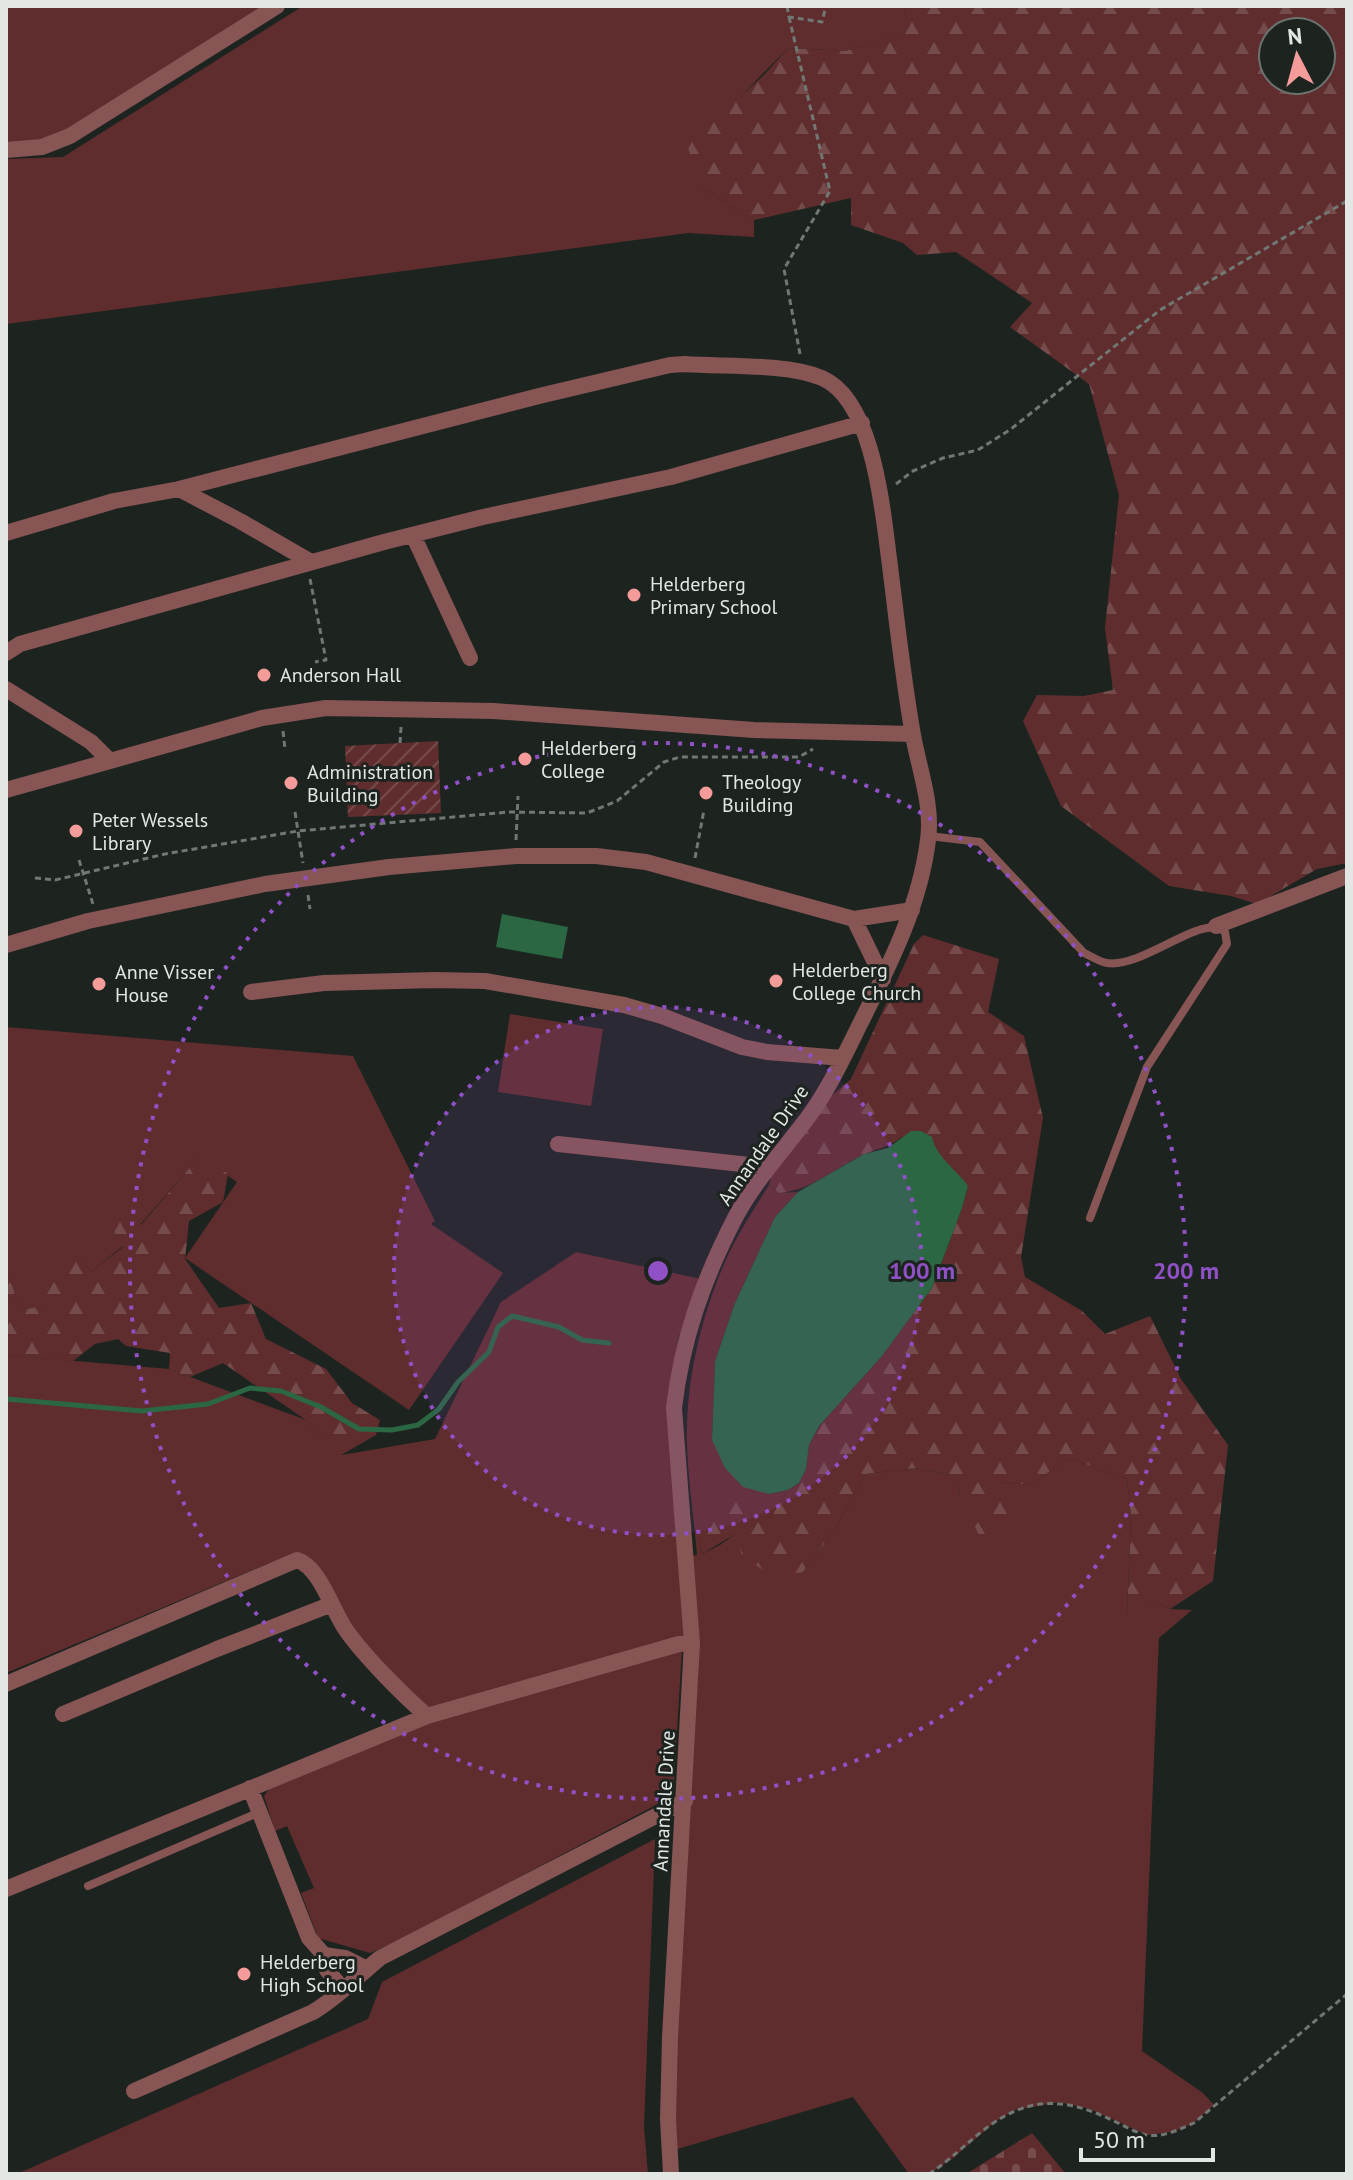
<svg xmlns="http://www.w3.org/2000/svg" width="1353" height="2180" font-family="'PT Sans',sans-serif">
<style>
.grass{fill:#602d2e}
.forest{fill:url(#forest-firs);fill-rule:evenodd}
.cemetery{fill:url(#cemetery-stones)}
.garden{fill:url(#garden-furrows)}
.water{fill:#2a6742}
.lines{fill:none;stroke-linecap:round;stroke-linejoin:round}
.stream{stroke:#2a6742;stroke-width:5}
.path{stroke:#717773;stroke-width:3;stroke-dasharray:6 4;stroke-linecap:butt}
.lane{stroke:#865554;stroke-width:8}
.street{stroke:#865554;stroke-width:16}
.ring{fill:none;stroke:#9051c6;stroke-width:4;stroke-dasharray:4 8}
.poi-dot{fill:#f59b9a;stroke:#1d241f;stroke-width:3}
.labels{text-anchor:middle;stroke-width:6;stroke-linejoin:round;paint-order:stroke}
.poi-label{font-size:20px;fill:#e2e7e4;stroke:#1d241f;text-anchor:start}
.street-label{font-size:20px;fill:#e2e7e4;stroke:#1d241f}
.centre{fill:#9051c6;stroke:#1d241f;stroke-width:4}
.ring-label{font-size:24px;text-anchor:middle;font-weight:bold;fill:#9051c6;stroke:#1d241f;stroke-width:6;stroke-linejoin:round;paint-order:stroke}
</style>
<defs>
<pattern id="forest-firs" width="22" height="20" patternUnits="userSpaceOnUse" patternTransform="scale(2)"><rect width="22" height="20" fill="#602d2e"/><path d="M5 1l3.5 6h-7zM16 11l3.5 6h-7z" fill="#764b4c"/></pattern>
<pattern id="cemetery-stones" width="16" height="16" patternUnits="userSpaceOnUse" patternTransform="scale(2)"><rect width="16" height="16" fill="#602d2e"/><path d="M2 7V4a2 2 0 0 1 4 0v3zM10 15v-3a2 2 0 0 1 4 0v3z" fill="#764b4c"/></pattern>
<pattern id="garden-furrows" width="10" height="10" patternUnits="userSpaceOnUse" patternTransform="scale(2)"><rect width="10" height="10" fill="#602d2e"/><path d="M-1 1l2-2M0 10L10 0M9 11l2-2" fill="none" stroke="#764b4c"/></pattern>
</defs>
<rect width="100%" height="100%" fill="#1d241f"/>
<path class="grass" d="M6,6h271l-195,123 -76,21z
M303,6h601l3,25 -61,20 -58,-3 -49,50 -40,88 55,34v17l-66,-4 -682,91v-165l57,-2z
M510,1014l93,15 -12,77 -93,-14z
M6,1027l347,29 82,165 -4,3 72,49 -94,137 -224,-152 52,-76 -41,-28 -4,11 -52,60 -27,5 10,16 -32,26 -14,-17 -32,50 -26,7 -10,-38 -3,-1z
M769,1185l10,8 19,-1 -23,25 -40,86 -20,58 -3,79 57,54 19,-4 -18,28 -22,-4 -40,1 -10,14 4,25 18,-9 15,-11 68,38 31,-41 31,-57 51,-6 40,8 4,20 41,-14 30,3 37,-27 59,21 4,37 -4,99 29,-13 14,7 22,1 -33,28 -17,413 61,42 11,12 -20,18 -22,9 -25,3 -57,-26 -31,-7 -44,8 -20,12 -43,37 -23,15h-20l-56,-77 -179,53 17,-594 6,-1c-3,-37 -9,-74 -10,-110 -2,-66 16,-138 44,-196 11,-22 25,-43 38,-64z
M576,1252l125,27 -22,57 -11,71 16,229 -247,74 -21,-7 -66,-75 -54,-74 -29,10 -261,109v-318l163,14 137,51 36,35 93,-16 66,-137z
M682,1649l-9,147 -279,147 -24,10 -52,-15 -17,-45 13,-5 -27,-62 -12,5 -11,-35 10,-14 155,-60z
M655,1839l-11,288 4,47h-631l351,-155 14,-37z"/>
<path class="forest" d="M904,6h443v857l-30,6 -60,35 -26,-8 -62,-10 -108,-80 -38,-85 14,-26 47,1 29,-6 -8,-62 14,-133 -30,-111 -79,-57 22,-24 -76,-51 -39,3 -14,-12 -52,-18v-27l-97,22 -55,-34 -12,-42 77,-69 24,-27 58,3 60,-20zM1273,32h48v48h-48z
M923,935l76,24 -11,53 36,24 19,82 -22,139 4,20 57,34 23,23 45,-18 31,63 47,66 -15,136 -43,28 -14,-7 -29,14 4,-100 -4,-37 -59,-21 -37,27 -29,-3 16,30 -21,27 -18,-4 -19,-39 -4,-20 -40,-8 -51,6 -31,57 -31,41 -29,5 -32,-21 -7,-22 -33,20 -4,-25c11,-15 15,-32 35,-36l15,12v9l22,4 18,-28 11,-7 7,-14 3,-24 10,-19 63,-70 50,-68 30,-80 6,-22 -66,-49c-14,11 -25,11 -41,19 -28,13 -51,35 -82,37l-10,-8 5,-21 35,-49 42,-36 63,-135z
M196,1153l32,21 -5,28 -34,19 -4,38 34,49 32,-5 15,36 60,30 26,34 28,17 -4,15 -35,20 -35,-35 -83,-57 -33,14 -21,-8 1,-16 -44,-7 -8,-7 -23,5 -22,17 -67,-6v-82h3l10,38 26,-6 3,-24 29,-27 14,18 32,-25 -10,-17 -2,-16 20,2 10,9 51,-60z"/>
<path class="cemetery" d="M1032,2133l34,41h-100z"/>
<path class="garden" d="M438,741l3,72 -93,4 -3,-71z"/>
<path class="water" d="M502,914l66,13 -6,32 -66,-12z
M911,1131h10l11,6c4,20 24,32 36,49l-6,22 -30,80 -50,68 -63,70 -10,19 -3,24 -7,14 -11,7 -19,4 -26,-7 -18,-19 -13,-28 3,-79 20,-58 40,-86 23,-25 66,-38 24,-6z"/>
<g class="lines">
<path class="stream" d="M6,1399l136,12 66,-7 42,-16 31,3 40,16 38,22 33,1 26,-5 21,-16 19,-27 31,-30 9,-25 14,-11 47,11 23,13 27,3"/>
<path class="path" d="M787,6l2,11 33,5 4,-16
M789,17l41,174 -46,78 16,85
M896,484l17,-13 30,-13 35,-8 33,-21 149,-119 187,-109
M310,579l16,81 -11,2
M283,731l2,18
M400,743l1,-16
M295,812l8,51
M516,840l2,-44
M695,858l9,-48
M79,860l14,44
M35,878l20,2 110,-26 133,-23 211,-19 78,1 30,-12 47,-39 16,-5h119l14,-8
M308,895l2,14
M929,2174c28,-18 55,-50 84,-62 37,-17 71,-6 105,11 9,4 20,11 29,12 16,3 33,-6 47,-12l153,-129"/>
<path class="lane" d="M929,836l51,6 104,111c7,3 16,9 23,10 36,6 97,-52 118,-31l2,12 -80,123 -57,151
M88,1886l172,-74"/>
<path class="street" d="M6,150l36,-3 28,-11 207,-130
M179,489l61,32 71,41
M6,533l108,-32 65,-12 360,-93 131,-31 15,-1c38,3 102,-1 137,14 53,23 61,137 68,188 7,56 13,113 23,169 6,34 20,70 15,105 -8,65 -38,124 -67,182 -16,32 -31,65 -52,94 -25,34 -54,64 -74,102 -32,62 -53,121 -61,190l18,235 -22,394 -2,82 3,55
M413,535l57,123
M6,653l14,-9 364,-102 99,-25 188,-40 191,-54
M6,689l85,53 19,19 152,-43 64,-10 168,3 260,19 159,4
M6,790l104,-29
M854,919l29,60
M1216,926l131,-50
M6,945l82,-24 177,-37 124,-17 127,-11h80l50,6 208,57 58,-9
M251,992l73,-9 111,-3 50,1 139,24 38,11 80,31 25,5 76,6
M558,1144l210,23
M6,1684l291,-124c23,7 35,50 49,70 18,26 57,65 81,86
M63,1714l154,-65 115,-45
M250,1788l59,150 15,17 3,15 15,18
M6,1889l421,-173 252,-72 13,-1
M324,1955l21,3 22,11
M134,2091l179,-79c24,-14 45,-36 67,-54l305,-157"/>
</g>
<circle cx="658" cy="1271" r="264" fill="#9051c6" fill-opacity=".12"/>
<g class="ring">
<circle cx="658" cy="1271" r="264"/>
<circle cx="658" cy="1271" r="528"/>
</g>
<g class="poi-dot">
<circle cx="634" cy="595" r="8"/>
<circle cx="264" cy="675" r="8"/>
<circle cx="525" cy="759" r="8"/>
<circle cx="291" cy="783" r="8"/>
<circle cx="706" cy="793" r="8"/>
<circle cx="76" cy="831" r="8"/>
<circle cx="776" cy="981" r="8"/>
<circle cx="99" cy="984" r="8"/>
<circle cx="244" cy="1974" r="8"/>
</g>
<g class="labels">
<g class="poi-label">
<text x="650" y="591">Helderberg<tspan x="650" dy="23">Primary School</tspan></text>
<text x="280" y="682">Anderson Hall</text>
<text x="541" y="755">Helderberg<tspan x="541" dy="23">College</tspan></text>
<text x="307" y="779">Administration<tspan x="307" dy="23">Building</tspan></text>
<text x="722" y="789">Theology<tspan x="722" dy="23">Building</tspan></text>
<text x="92" y="827">Peter Wessels<tspan x="92" dy="23">Library</tspan></text>
<text x="792" y="977">Helderberg<tspan x="792" dy="23">College Church</tspan></text>
<text x="115" y="979">Anne Visser<tspan x="115" dy="23">House</tspan></text>
<text x="260" y="1969">Helderberg<tspan x="260" dy="23">High School</tspan></text>
</g>
<g class="street-label">
<text transform="translate(763 1145) rotate(-55)" y="7">Annandale Drive</text>
<text transform="translate(664 1801) rotate(-87)" y="7">Annandale Drive</text>
</g>
</g>
<circle cx="658" cy="1271" r="12" class="centre"/>
<g class="ring-label">
<text x="922" y="1279">100 m</text>
<text x="1186" y="1279">200 m</text>
</g>
<rect width="1353" height="2180" fill="none" stroke="#e2e7e4" stroke-width="16"/>
<g transform="translate(1297 56) rotate(354)"><circle r="38" fill="#1d241f" stroke="#6c726e" stroke-width="2"/>
<path d="M0-6L14 30L0 20L-14 30Z" fill="#f59b9a"/>
<text y="-12" font-size="22" font-weight="bold" text-anchor="middle" fill="#e2e7e4">N</text>
</g>
<path d="M1081 2148v12h132v-12" fill="none" stroke="#e2e7e4" stroke-width="4"/>
<text x="1093" y="2148" font-size="24" fill="#e2e7e4" stroke="#1d241f" stroke-width="6" paint-order="stroke">50 m</text>
</svg>
